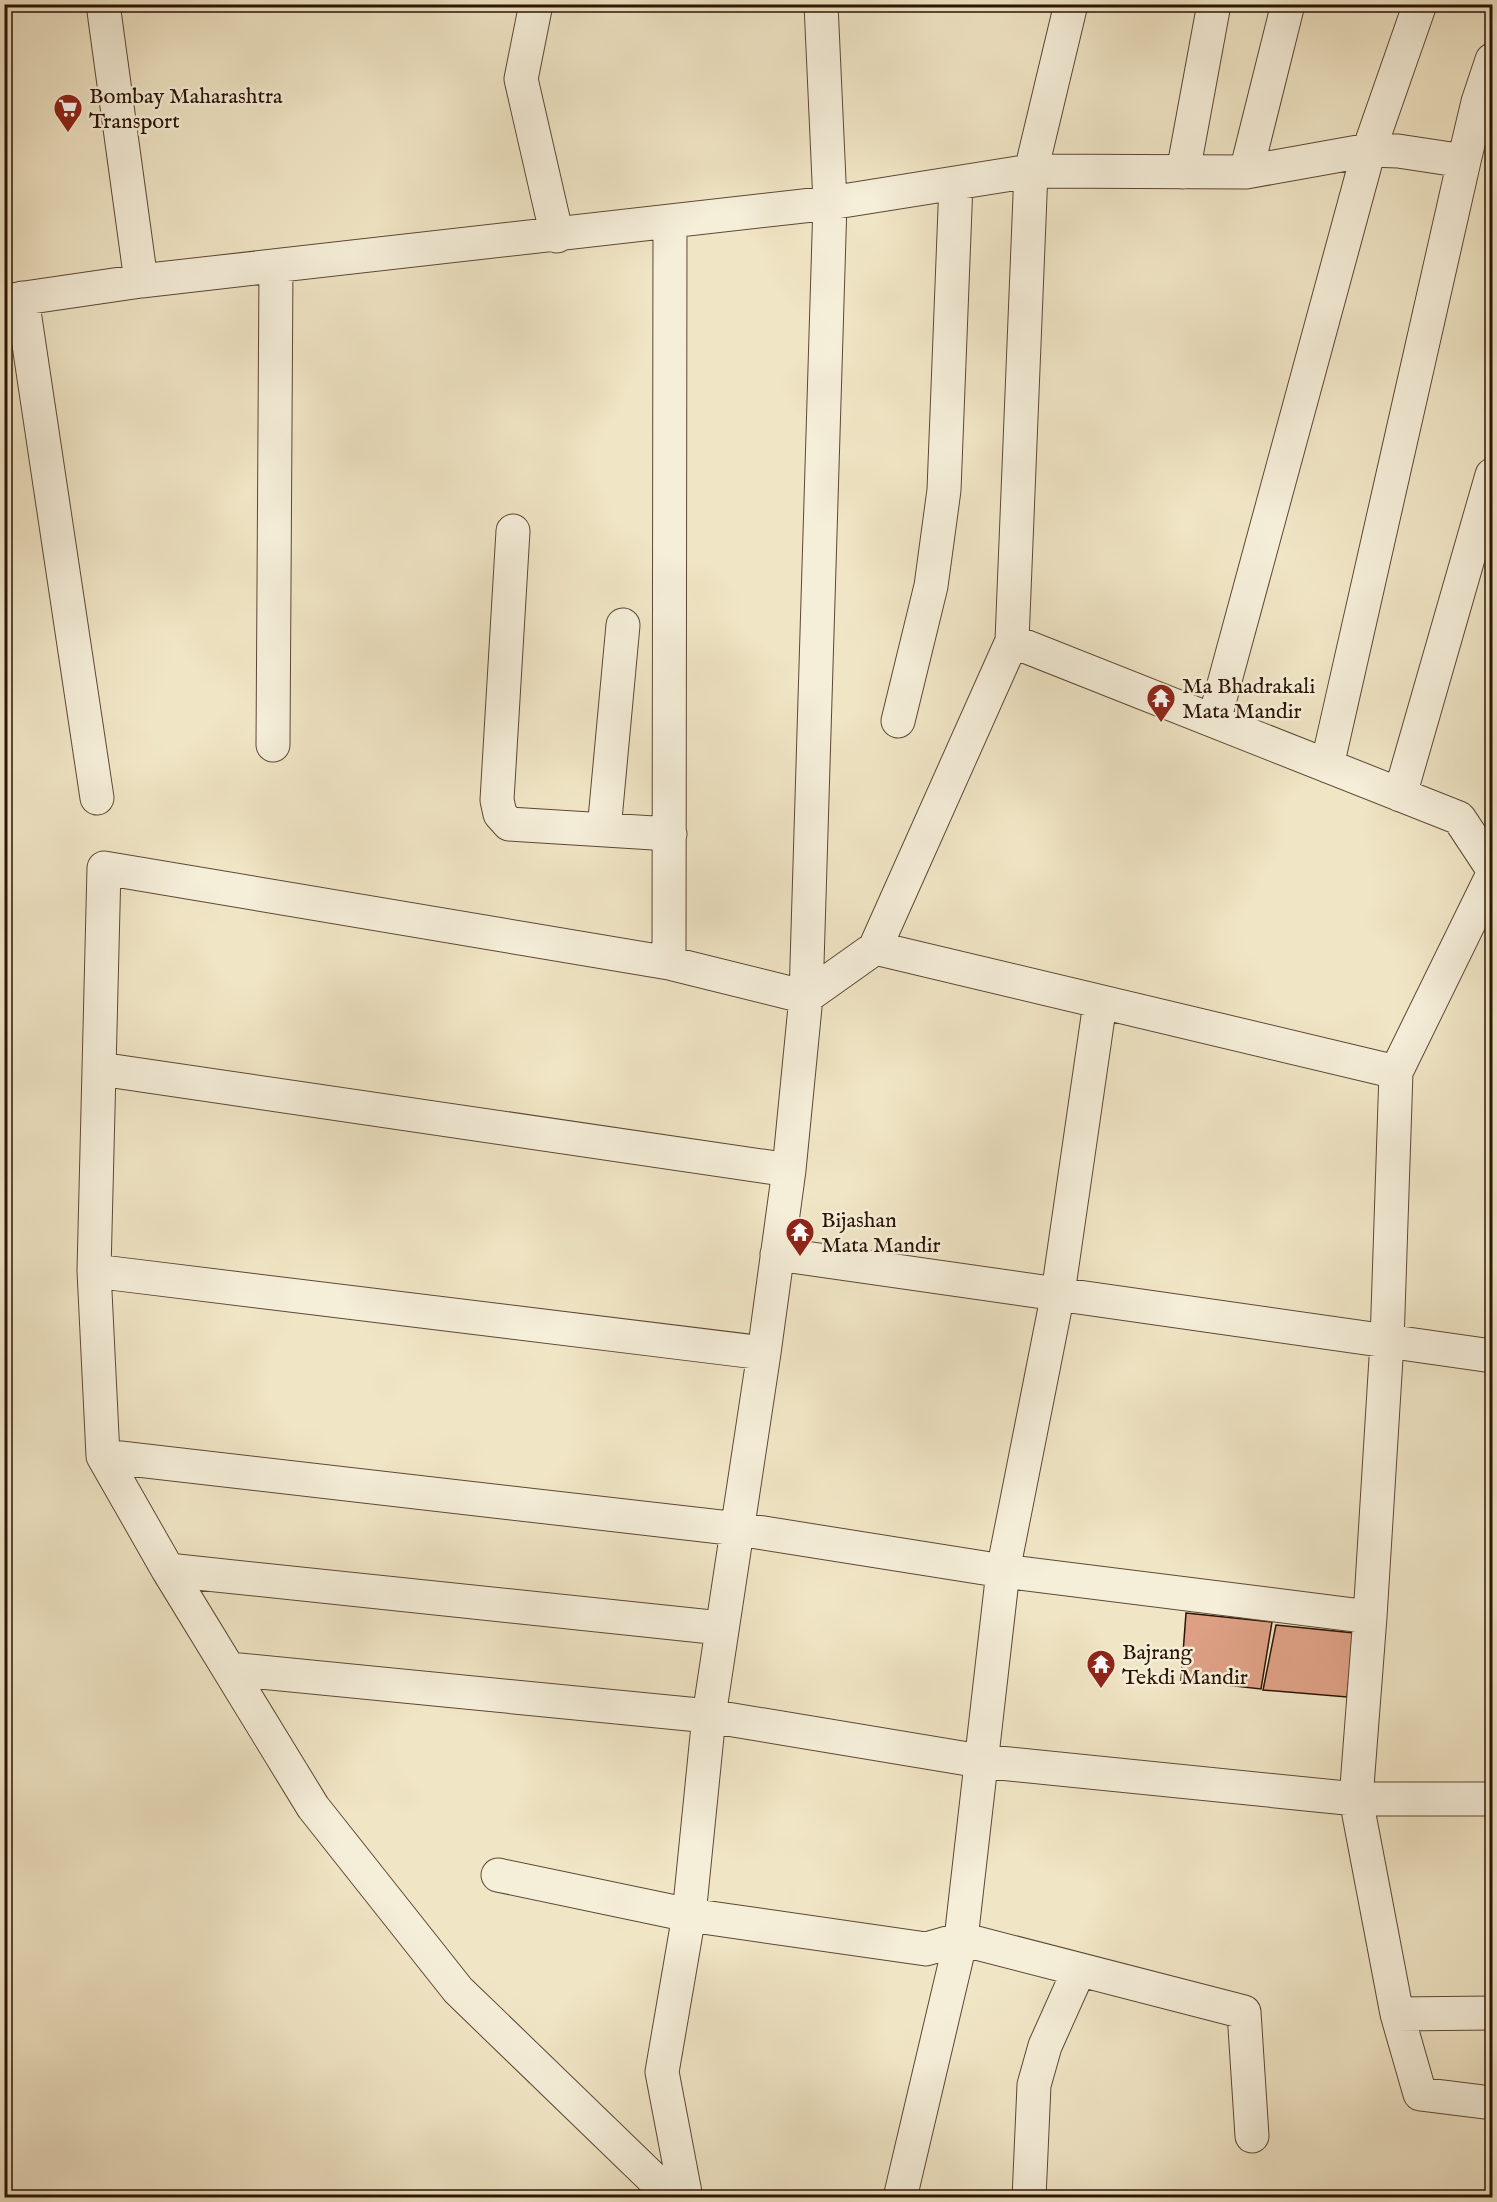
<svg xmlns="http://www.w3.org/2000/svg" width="1497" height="2202" font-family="'IM FELL English',serif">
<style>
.building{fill:#dea085;stroke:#2b1304;stroke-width:1.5}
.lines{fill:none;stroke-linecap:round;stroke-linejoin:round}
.minor-casing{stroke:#5c4834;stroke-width:35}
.minor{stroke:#f5eed9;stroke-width:33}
.labels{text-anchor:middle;stroke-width:5;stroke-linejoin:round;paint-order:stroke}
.poi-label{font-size:22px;fill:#2b1304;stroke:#f5eed9;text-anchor:start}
</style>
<rect width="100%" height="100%" fill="#f0e5c5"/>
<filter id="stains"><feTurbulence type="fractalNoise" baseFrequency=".00333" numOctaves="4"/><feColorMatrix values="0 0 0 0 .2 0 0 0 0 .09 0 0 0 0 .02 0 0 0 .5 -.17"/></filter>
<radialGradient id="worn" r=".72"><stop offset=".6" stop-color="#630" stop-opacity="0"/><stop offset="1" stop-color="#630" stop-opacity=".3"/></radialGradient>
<path class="building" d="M1186,1613l86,9 -11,67 -80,-9z
M1276,1625l78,8 -7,64 -84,-7z"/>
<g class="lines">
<g class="minor-casing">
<path id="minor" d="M103,4l38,277
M536,4l-15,75 36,157
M1183,172l31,-168
M1246,172l42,-168
M22,298l75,500
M4,301l137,-20 689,-78 201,-32 215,1 123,-22 29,1 66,10
M513,531l-16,269 3,14 9,10 161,10
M1012,641l447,177 33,50
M898,721l33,-135 13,-96 12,-307
M1214,721l155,-571 51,-146
M273,745l3,-479
M1327,766l137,-605 14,-59 14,-42
M1400,795l92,-320
M604,830l19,-205
M875,948l521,124 -9,270 -17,275 -14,182 41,215 23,80 72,9
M669,963l1,-741
M100,1069l689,101
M1396,1072l96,-196
M777,1254l715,102
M94,1271l670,82
M103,1456l635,73 265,42 367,46
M168,1570l553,58
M229,1669l480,47 271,45 376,38h136
M498,1875l191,40 237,34 35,-10 283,73 8,124
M1397,2014l95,-1
M673,2198l-215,-208 -145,-183 -145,-237 -65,-114 -9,-185 10,-403 565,95 137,34 69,-49 137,-307 19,-470 40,-167
M686,2198l-24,-126 27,-157 20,-199 55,-363 25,-183 17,-173 24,-794 -9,-199
M900,2198l61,-259 42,-368 55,-278 42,-290
M1029,2198l5,-113 11,-39 34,-76"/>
</g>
<use href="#minor" class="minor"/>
</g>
<defs>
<g id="supermarket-pin" transform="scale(1.5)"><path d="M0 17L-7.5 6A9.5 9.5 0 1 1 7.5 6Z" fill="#8f2418" stroke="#f5eed9"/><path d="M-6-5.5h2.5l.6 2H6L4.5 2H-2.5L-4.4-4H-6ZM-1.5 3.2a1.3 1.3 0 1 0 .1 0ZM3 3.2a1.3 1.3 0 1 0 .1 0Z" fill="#fff"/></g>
<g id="temple-pin" transform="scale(1.5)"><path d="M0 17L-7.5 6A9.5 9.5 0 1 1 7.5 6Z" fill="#8f2418" stroke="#f5eed9"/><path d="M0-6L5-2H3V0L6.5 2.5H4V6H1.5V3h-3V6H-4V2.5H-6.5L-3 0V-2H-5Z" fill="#fff"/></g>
</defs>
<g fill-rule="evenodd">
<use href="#supermarket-pin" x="68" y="108"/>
<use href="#temple-pin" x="1161" y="698"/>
<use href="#temple-pin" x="800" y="1232"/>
<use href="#temple-pin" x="1101" y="1664"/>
</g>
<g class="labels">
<g class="poi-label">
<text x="89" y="103">Bombay Maharashtra<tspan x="89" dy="25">Transport</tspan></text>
<text x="1182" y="693">Ma Bhadrakali<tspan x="1182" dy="25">Mata Mandir</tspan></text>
<text x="821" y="1227">Bijashan<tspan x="821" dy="25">Mata Mandir</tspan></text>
<text x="1122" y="1659">Bajrang<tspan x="1122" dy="25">Tekdi Mandir</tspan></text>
</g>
</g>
<rect width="1497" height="2202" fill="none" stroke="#f0e5c5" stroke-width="24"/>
<rect x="6" y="6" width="1485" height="2190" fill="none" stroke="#2b1304" stroke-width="3"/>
<rect x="12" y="12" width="1473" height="2178" fill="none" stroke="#2b1304" stroke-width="1.5"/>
<rect width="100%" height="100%" filter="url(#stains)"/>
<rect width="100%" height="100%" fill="url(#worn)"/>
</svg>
